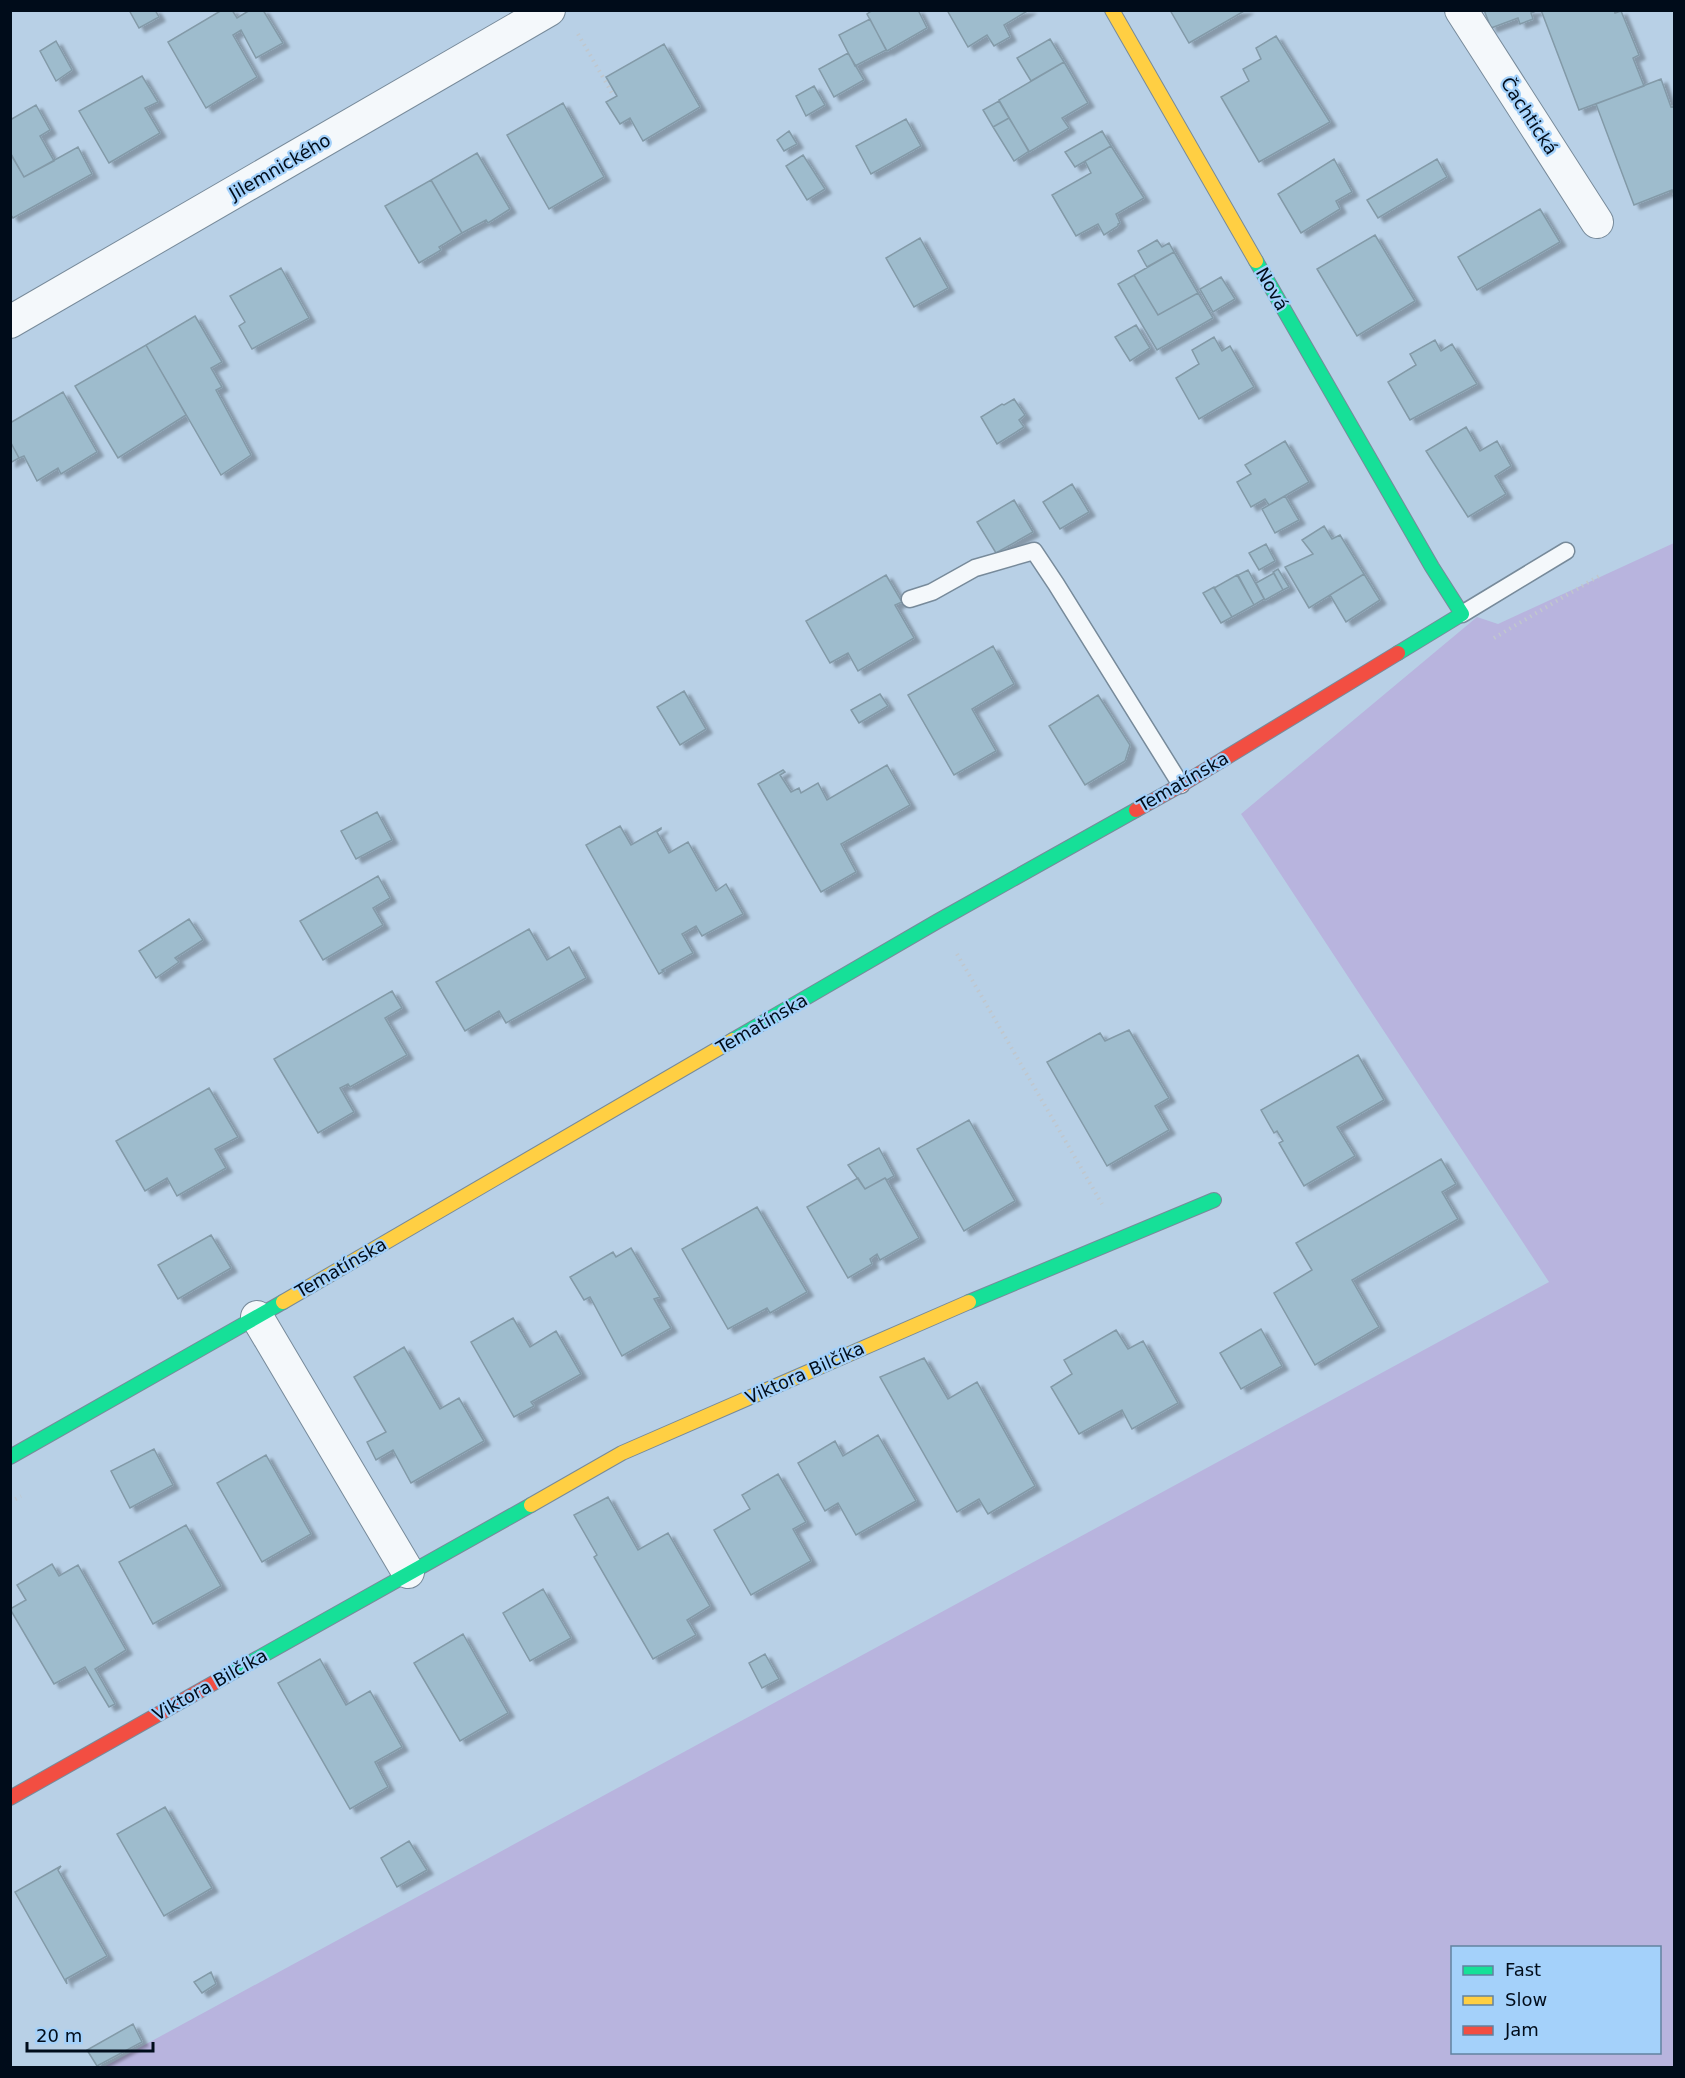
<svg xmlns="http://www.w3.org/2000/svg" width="1685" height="2078" font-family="'DejaVu Sans',sans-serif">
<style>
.green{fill:#b8b4de;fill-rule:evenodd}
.building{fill:#9ebccd;stroke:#839aa8;stroke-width:1.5;filter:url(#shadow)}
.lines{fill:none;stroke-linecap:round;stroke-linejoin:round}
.lane-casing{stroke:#778a9a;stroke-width:19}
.street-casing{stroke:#778a9a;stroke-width:34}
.fast-casing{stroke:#778a9a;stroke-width:16}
.slow-casing{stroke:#778a9a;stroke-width:16}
.jam-casing{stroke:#778a9a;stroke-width:16}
.path{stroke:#c0c7cd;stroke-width:4;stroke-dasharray:1.5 4.5;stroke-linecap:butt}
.lane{stroke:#f4f8fb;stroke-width:16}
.street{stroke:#f4f8fb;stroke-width:32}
.fast{stroke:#16e098;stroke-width:14}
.slow{stroke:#ffcf43;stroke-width:14}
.jam{stroke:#f24e42;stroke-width:14}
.labels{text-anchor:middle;stroke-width:4.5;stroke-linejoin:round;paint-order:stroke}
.street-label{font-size:18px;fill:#000c1a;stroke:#a4d1fa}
</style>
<defs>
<filter id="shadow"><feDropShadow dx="6" dy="4" stdDeviation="1.5" flood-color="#0004"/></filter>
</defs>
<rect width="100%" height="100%" fill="#b8d0e6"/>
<path class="green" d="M1674,543v1524l-1572,1 1447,-786 -308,-468 236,-197 21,7zM1452,1948h208v104h-208z"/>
<path class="building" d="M129,10h26l4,7 -20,11z
M222,10h10l5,8 13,-8h13l20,33 -27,15 -15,-28 -8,5 24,42 -51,31 -38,-66z
M873,10h45l9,18 -40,23 -20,-37z
M947,10h82l-25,15 6,12 -16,9 -7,-11 -19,12z
M1170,10h76l-57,33z
M1484,10h55l-8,3 2,6 -13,5 -2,-6 -27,10z
M1541,10h73l1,3 6,-2 18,44 -6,3 11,28 -65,24z
M870,19l16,31 -31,16 -16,-31z
M1276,36l54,86 -71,40 -38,-65 28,-16 -6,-12 18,-10 -5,-11z
M1050,39l14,23 -33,19 -14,-23z
M56,41l16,29 -16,11 -16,-30z
M664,44l36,63 -57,34 -13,-23 -10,6 -14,-22 11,-6 -11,-19z
M848,53l16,27 -30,17 -15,-28z
M1064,62l24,41 -26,15 7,10 -40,24 -30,-52z
M142,76l16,26 -13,6 15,25 -51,30 -30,-52z
M1661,79l10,28 3,-1v89l-2,-5 -38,15 -38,-101z
M814,86l11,19 -19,11 -10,-20z
M999,101l10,17 -16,9 -10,-17z
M563,103l41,74 -55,32 -42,-74z
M36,105l14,25 -10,6 14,25 -30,16 -14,-25v-32z
M1009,118l20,33 -15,10 -21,-34z
M906,119l15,27 -50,28 -15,-28z
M789,131l8,13 -13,7 -7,-11z
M1102,131l9,15 -36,21 -10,-15z
M1111,146l33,52 -28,16 4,9 -2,1v2l-14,9 -6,-11 -22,12 -24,-41 39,-22 -6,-12z
M78,147l14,27 -79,44 -3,-4v-61l14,24z
M477,153l33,56 -22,14 -2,-3 -24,13 -31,-53z
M803,155l22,34 -18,11 -21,-34z
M1334,159l18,33 -16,9 4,8 -39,24 -23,-39z
M1437,159l10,18 -69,41 -11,-18z
M431,180l31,53 -23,14 2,3 -22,13 -34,-57z
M1540,209l20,33 -83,48 -19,-33z
M1375,235l40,66 -58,35 -40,-67z
M920,238l28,50 -34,19 -28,-49z
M1157,240l5,7 7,-4 5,9 -27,15 -9,-16z
M1174,252l24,41 -40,22 -24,-40z
M281,268l28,50 -57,31 -13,-23 6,-4 -15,-26z
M1134,275l24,40 40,-22 15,25 -56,32 -39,-66z
M1221,277l14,22 -22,13 -13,-23z
M195,316l27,46 -11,6 11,19 -6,3 35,65 -30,20 -75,-130z
M1136,325l14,23 -20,13 -15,-24z
M1214,337l8,14 8,-5 24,41 -55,32 -23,-41 23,-14 -7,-14z
M1435,340l6,11 11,-7 25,40 -67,36 -22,-38 28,-17 -6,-11z
M146,345l40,70 -68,43 -43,-72z
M63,392l34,60 -36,22 -3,-6 -21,13 -13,-25 -5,2 -9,-17v-18z
M1014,399l11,16 -6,5 5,7 -27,17 -16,-27 21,-13 2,1z
M1466,427l14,24 17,-10 14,25 -16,10 11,18 -38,23 -42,-66z
M10,441l9,17 -9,5z
M1285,441l24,41 -40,23 -4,-6 -14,8 -14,-25 14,-8 -6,-9z
M1072,484l17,28 -29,17 -17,-27z
M1285,496l14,24 -24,13 -13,-24z
M1014,500l19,32 -37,21 -19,-31z
M1324,526l8,13 8,-4 24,39 -55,34 -24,-41 28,-13 -11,-14z
M1266,544l9,17 -16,9 -10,-17z
M1278,569l11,18 -6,3 -10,-18z
M1248,570l16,29 -10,6 -16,-30z
M1274,573l9,17 -18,10 -9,-17z
M1364,574l16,26 -34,22 -16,-27z
M886,575l16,27 -7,3 19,33 -56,33 -10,-18 -18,10 -24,-42z
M1237,575l17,30 -22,12 -18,-29z
M1214,587l18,30 -11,6 -18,-30z
M993,646l21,38 -42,25 24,42 -42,24 -46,-80z
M684,691l22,38 -26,16 -23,-38z
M880,694l8,12 -29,17 -8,-13z
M1098,695l32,50 -5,16 -40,24 -36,-59z
M887,765l23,40 -69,39 15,28 -35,20 -63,-108 25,-14 2,2 -5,3 11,17 8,-4 2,5 17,-10 9,17z
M377,812l15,28 -36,19 -15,-28z
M620,826l11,19 30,-17v1l-4,3 12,21 19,-11 28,49 10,-7 17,30 -41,22 -6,-10 -14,8 11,19 -31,17 2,1 -5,3 -73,-129z
M378,876l12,22 -17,10 10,17 -60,35 -23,-39z
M189,919l14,21 -28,18 4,4 -23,16 -17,-27z
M529,929l18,31 22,-13 17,31 -80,45 -7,-12 -34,20 -29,-49z
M392,991l10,17 -17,10 22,37 -57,32 -2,-3 -8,4 14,24 -36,21 -44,-74z
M1129,1030l40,68 -14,8 14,24 -62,36 -60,-104 53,-29 5,8z
M1358,1055l26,45 -47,27 18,29 -51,30 -25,-43 4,-2 -6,-10 -3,2 -13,-23z
M209,1088l29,49 -23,12 11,19 -49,28 -10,-18 -22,13 -29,-50z
M969,1120l46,81 -51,30 -47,-82z
M879,1148l15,28 -7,4 -2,-2 -20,11 -17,-24z
M1441,1159l15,25 -14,8 16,27 -106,61 27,47 -64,38 -41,-72 38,-23 -16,-27z
M858,1178l7,11 20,-11 34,60 -39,22 -3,-6 -7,5 2,5 -24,14 -41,-71z
M757,1207l50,85 -37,21 -3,-5 -39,21 -46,-80z
M211,1235l20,33 -53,31 -20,-34z
M631,1248l29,49 -6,2 17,29 -49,28 -32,-59 -6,3 -14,-23 43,-25 3,5z
M513,1318l17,29 26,-16 25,43 -50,28 3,4 -20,11 -43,-75z
M1261,1329l21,37 -41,23 -21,-36z
M1116,1330l12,19 15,-8 35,62 -46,26 -10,-19 -43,24 -28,-47 21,-13 -8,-14z
M404,1347l36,62 19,-11 25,43 -73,42 -18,-33 -17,10 -9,-18 19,-10 -32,-55z
M924,1358l24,41 29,-17 58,104 -47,28 -9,-15 -22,13 -77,-135z
M878,1435l38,66 -60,34 -18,-32 -13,8 -27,-48 37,-22 8,15z
M154,1449l19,36 -43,23 -19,-37z
M266,1455l45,79 -49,28 -45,-79z
M778,1474l28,48 -13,7 18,32 -60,34 -37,-65 36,-21 -8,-14z
M608,1497l30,53 30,-17 42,73 -23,14 9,15 -43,24 -59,-102 3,-2 -23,-40z
M186,1525l35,61 -68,38 -34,-62z
M52,1564l7,12 19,-11 48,85 -31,19 20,35 -6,3 -24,-40 -31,17 -44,-75 16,-9 -9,-15z
M543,1589l28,49 -41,23 -27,-48z
M463,1634l45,79 -48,28 -46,-78z
M765,1654l14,25 -17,9 -13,-25z
M320,1659l26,46 24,-14 32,56 -27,15 13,25 -38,22 -72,-126z
M165,1807l47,81 -48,28 -47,-82z
M409,1841l18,29 -30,17 -16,-29z
M61,1866l-3,4 49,86 -41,23 1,5 -52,-92z
M211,1972l5,12 -14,9 -8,-11z
M133,2024l9,18 -45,24 -10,-16z"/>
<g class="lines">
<g class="lane-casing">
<path id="lane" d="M910,599l22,-7 43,-24 59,-17 22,33 125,201
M1462,614l104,-63"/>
</g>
<g class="street-casing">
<path id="street" d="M1461,10l136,212
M10,322l539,-312
M257,1317l151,255"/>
</g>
<g class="fast-casing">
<path id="fast" d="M1256,261l176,306 30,47 -64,39
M733,1040l205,-119 198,-111
M969,1302l245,-102
M10,1457l273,-155
M226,1676l305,-171"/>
</g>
<g class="slow-casing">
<path id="slow" d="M1112,10l144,251
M283,1302l450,-262
M531,1505l91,-52 347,-151"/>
</g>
<g class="jam-casing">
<path id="jam" d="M1136,810l45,-25 217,-132
M10,1798l216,-122"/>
</g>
<path class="path" d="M578,34l34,59
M1494,638l105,-62
M957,954l145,250
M10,1502l11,-6"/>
<use href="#lane" class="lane"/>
<use href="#street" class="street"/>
<use href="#fast" class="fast"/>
<use href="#slow" class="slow"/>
<use href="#jam" class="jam"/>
</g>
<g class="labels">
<g class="street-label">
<text transform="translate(1529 116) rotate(57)" y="6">Čachtická</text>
<text transform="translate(280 167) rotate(-30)" y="6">Jilemnického</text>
<text transform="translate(1272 289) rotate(60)" y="6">Nová</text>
<text transform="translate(1183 782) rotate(-30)" y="6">Tematínska</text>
<text transform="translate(762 1024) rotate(-30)" y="6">Tematínska</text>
<text transform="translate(341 1268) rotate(-30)" y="6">Tematínska</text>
<text transform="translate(805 1373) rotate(-24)" y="6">Viktora Bilčíka</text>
<text transform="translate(210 1685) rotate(-29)" y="6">Viktora Bilčíka</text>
</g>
</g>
<rect width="1685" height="2078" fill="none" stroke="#000c1a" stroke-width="24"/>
<rect x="1451" y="1946" width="210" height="108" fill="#a4d1fa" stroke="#6282a0" stroke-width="1.5"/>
<rect x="1463" y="1966" width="30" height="9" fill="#16e098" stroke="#6282a0" stroke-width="1.5"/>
<text x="1505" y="1976" font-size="18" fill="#000c1a">Fast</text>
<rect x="1463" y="1996" width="30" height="9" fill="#ffcf43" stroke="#6282a0" stroke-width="1.5"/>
<text x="1505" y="2006" font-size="18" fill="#000c1a">Slow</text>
<rect x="1463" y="2026" width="30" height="9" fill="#f24e42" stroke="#6282a0" stroke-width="1.5"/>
<text x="1505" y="2036" font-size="18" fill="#000c1a">Jam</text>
<path d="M27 2042v9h126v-9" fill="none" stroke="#000c1a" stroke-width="3"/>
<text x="36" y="2042" font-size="18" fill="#000c1a" stroke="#a4d1fa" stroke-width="4.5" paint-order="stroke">20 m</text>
</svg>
